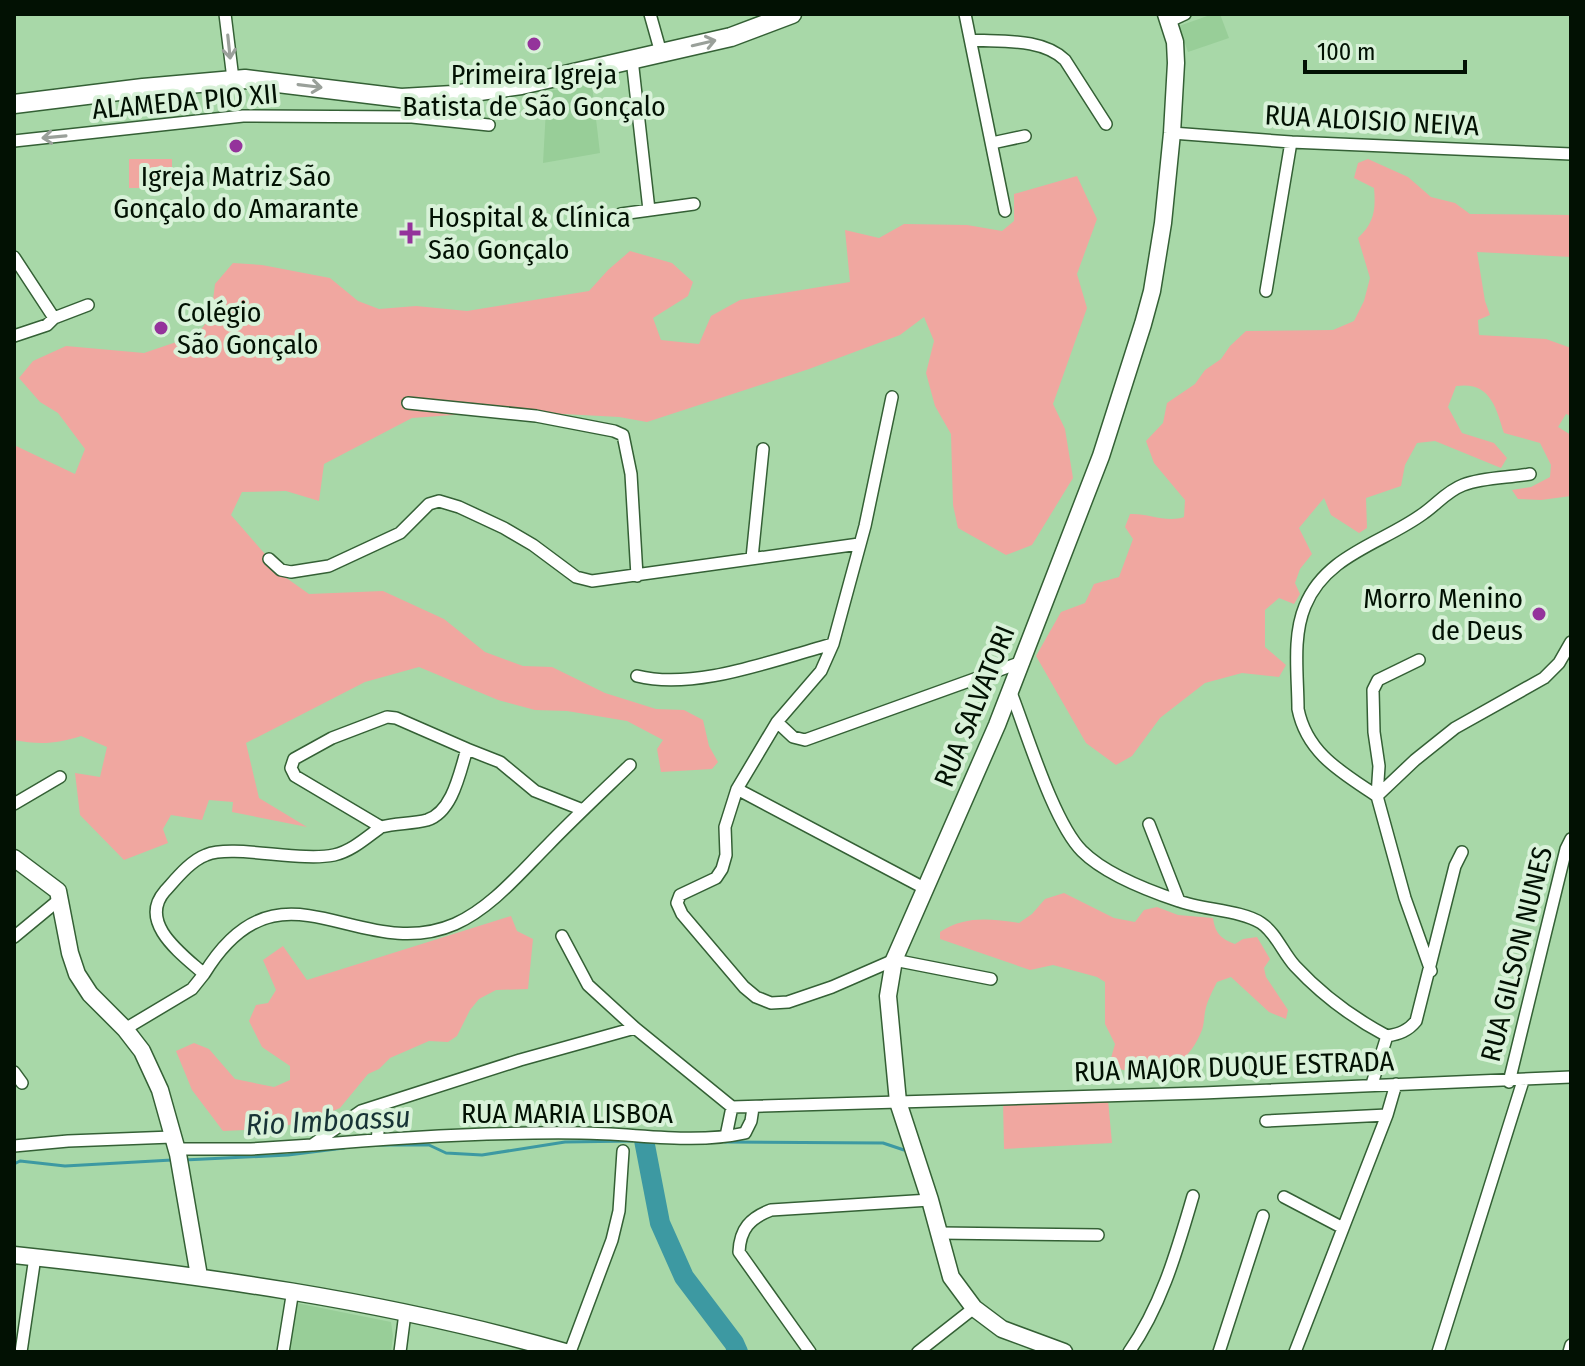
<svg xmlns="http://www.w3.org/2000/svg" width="1585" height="1366" font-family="'Fira Sans Condensed',sans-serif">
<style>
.built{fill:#98ce98}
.green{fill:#f0a7a0}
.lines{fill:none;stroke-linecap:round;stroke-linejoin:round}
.stream{stroke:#3d99a2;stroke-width:3}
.river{stroke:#3d99a2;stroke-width:20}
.street-casing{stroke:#346035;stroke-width:14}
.secondary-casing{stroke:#346035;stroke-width:19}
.primary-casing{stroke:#346035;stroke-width:21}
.street{stroke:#fff;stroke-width:11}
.secondary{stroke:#fff;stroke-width:16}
.primary{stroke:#fff;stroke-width:18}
.oneway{stroke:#9aa09a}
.poi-dot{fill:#94339b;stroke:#d9f2d9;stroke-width:3}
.labels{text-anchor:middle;stroke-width:8;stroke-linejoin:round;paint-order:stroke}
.poi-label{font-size:28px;fill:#021103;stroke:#d9f2d9}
.street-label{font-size:28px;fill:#021103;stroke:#d9f2d9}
.water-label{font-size:30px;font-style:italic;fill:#173336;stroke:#d9f2d9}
</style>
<rect width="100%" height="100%" fill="#a8d8a8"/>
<path class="built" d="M1213,14h7l9,24 -41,14 -9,-26z
M592,85l8,68 -57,10 4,-72z
M296,1303l95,19 2,14 -2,16h-103z"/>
<path class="green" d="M129,159h43v29h-43z
M1368,159l40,18 23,20 24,6 15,11 101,1v42l-94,-5 8,49 5,14 -12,5 1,15 67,4 25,9v68l-5,-2 -8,13 13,8v61l-30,4 -23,-1 -6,-9 19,-3 19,-10 1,-12 -11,-22 -36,-10c-8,-26 -14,-52 -48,-47l-8,21 14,26 32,10 13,15 -6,10 -66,-27 -18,2 -12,22 -4,21 -35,12 1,30 -8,5 -28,-18 -7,-17 -25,30 13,26 -12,15 -5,14 5,11 -6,10 -15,-6 -14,12v37l21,18 -7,12 -37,-4 -37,10 -45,35 -28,38 -16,9 -30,-22 -50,-87 25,-44 24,-9 9,-19 25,-7 14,-38 -8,-12 5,-13c18,-1 36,9 54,3l1,-17 -31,-37 -8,-22 17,-18 4,-20 28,-19 10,-14 16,-11 9,-13 16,-15 87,-1 21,-9 10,-20 6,-23 -12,-40c16,-15 18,-28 16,-50l-20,-10 4,-15z
M1077,176l20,43 -20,55 10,34 -34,96 12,25 8,49 -41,67 -26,10 -48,-27 -5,-23 -2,-71 -16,-28 -9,-33 8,-32 -10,-24 -24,18 -91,34 -162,53 -28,-5 -111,-6 -96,7 -88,46 -5,37 -33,-10 -44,1 -11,23 54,62 24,17 74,-3 61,28 41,33 38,14 29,1 53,26 51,16 28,1 19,10 6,26 9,16 -6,7 -51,3 -4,-23 6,-9 -36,-19 -60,-10 -32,-1 -37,-10 -79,-33 -54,15 -119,61 13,55 48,29 -75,-15 1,-10 -24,-2 -7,20 -31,-5 -8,14 5,14 -44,17 -44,-45 -5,-42 25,4 7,-30 -26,-11c-24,8 -42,9 -67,4v-295l61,29 10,-25 -27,-36 -18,-11 -21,-24 14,-17 33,-15 78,7 53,-18 14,-19 4,-32 18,-21 29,2 68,13 28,23 21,8 37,-3 51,5 122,-20 19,-21 22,-19 42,12 21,19 -5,14 -35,22 8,22 38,4 12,-28 29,-16 110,-18 -5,-52 34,8 25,-14 63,1 35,6 12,-10v-27z
M1064,893l50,25 21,4 9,-12 13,-3 21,8 35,3c2,15 8,21 22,26l8,-5 14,-2 13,22 -6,9 2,9 22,33 -2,9 -17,-7 -38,-35 -14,5c-5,10 -10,19 -12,30 -1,6 -1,12 -3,18 -17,43 -52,52 -93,35l6,-21 -10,-20v-42l-8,-5 -44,-12 -23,5 -90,-31v-7c26,-17 51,-13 79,-9l13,-9 13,-15z
M511,916l6,15 16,8 -5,50 -32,1 -17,9 -9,11 -13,26 -9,6 -19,-1 -39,17 -11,11 -11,5 -28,34 -33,14 -43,7 -41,2 -31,-41 -16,-39 18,-8 15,6 26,30 39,8 16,-7v-14l-28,-19 -13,-26 7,-16 12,-2 8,-13 -13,-30 20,-14 24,34z
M1108,1100l4,43 -108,6 -1,-47z"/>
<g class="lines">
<path class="stream" d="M725,1142l158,1 21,7
M375,1145h54l17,8 36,2 83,-13 68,-1
M184,1160l104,-5 56,-7
M14,1164l6,-3 45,5 107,-6"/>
<path class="river" d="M644,1140l16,83 24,54 50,66 4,9"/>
<g class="street-casing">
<path id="street" d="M225,14l8,65
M650,14l11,39
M965,14l40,197
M1170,21l15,-7
M971,40c31,2 71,-2 94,20l41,64
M632,59l17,151
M1172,133l119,9 280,12
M14,141l229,-25 169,1 77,8
M992,143l33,-7
M621,214l73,-10
M14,257l40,61 34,-13
M1266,291l25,-149
M14,336l33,-11 7,-7
M892,397l-27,129 -32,118 -12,27 -44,51 -40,67 -12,38 1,28 -4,14 -6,9 -36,17 -3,8 5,11 62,73 12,10 15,6 17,-1 44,-15 62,-27 97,19
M408,403l128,13 78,15 9,4 8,39 6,102
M752,558l11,-109
M269,559l12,11 10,2 38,-6 71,-33 29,-29 10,-3 20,6 45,21 29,17 43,32 16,4 267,-37
M637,676c59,15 138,-17 196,-32
M1010,690c16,40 43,132 72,161 22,22 67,40 97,50 23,9 62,9 82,22 15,10 22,30 34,43 26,28 58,52 92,70
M777,722l16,15 12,3 214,-77
M737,789l187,99
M1377,796l38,-36 40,-32 89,-50 15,-15 12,-21
M1377,796l2,-30 -5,-34 -1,-42 5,-10 41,-20
M14,804l46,-27
M1149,824l30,77
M381,827c15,-4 31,-3 46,-7 26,-8 33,-49 40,-71l33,13 35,29 48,19
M562,936l26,49 47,43 97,79 470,-14 369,-16
M14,937l46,-38
M1431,971l-26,-73 -28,-102c-34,-23 -70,-42 -79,-87 0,-33 -6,-72 7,-103 21,-52 79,-63 119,-93 13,-9 23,-22 39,-28 21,-8 45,-7 67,-11
M204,974c76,-125 154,-8 251,-50 36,-16 65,-51 92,-78 27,-28 55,-54 83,-81
M125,1029l67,-40 12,-15c-21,-19 -67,-51 -39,-83 11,-12 25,-30 41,-36 26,-11 93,7 128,0 18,-4 33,-18 47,-28l-86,-51 -4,-8 3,-9 38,-21 55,-21 9,1 71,31
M14,1072l8,11
M1509,1082l57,-233 5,-10
M1372,1084l15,-48c12,-2 21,-5 29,-15l39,-155 7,-14
M1266,1121l121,-6
M726,1136l6,-29
M377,1139l5,-34
M313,1145c88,-8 179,-13 268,-12 54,0 111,12 164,0l6,-12 2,-13
M14,1146l54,-5 104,-4
M176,1149h75l61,-4 49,-34 159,-51 115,-32
M1284,1197l59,31
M939,1233l159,2
M21,1352l14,-95
M283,1352l10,-62
M400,1352l5,-39
M570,1352l42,-112 7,-29 4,-60
M810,1352l-71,-100c1,-23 11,-34 32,-42l159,-10
M918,1352l56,-44
M1129,1352c33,-47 48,-102 64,-156
M1219,1352l44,-136
M1295,1352l92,-237 9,-31
M1438,1352l85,-271
M1569,1352l2,-7"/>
</g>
<g class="secondary-casing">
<path id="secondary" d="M14,858l44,33 12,62 7,21 13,20 35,35 17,22 18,39 18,64 21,122
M14,1255c186,20 371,45 551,97
M1064,1352l-62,-23 -28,-21 -23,-31 -21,-77 -32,-98 -10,-106 6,-36 103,-235 104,-269 42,-132 9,-33 11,-68 9,-90 4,-70 -1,-21 -9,-28"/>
</g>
<g class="primary-casing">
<path id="primary" d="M14,104l129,-16 102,-9 156,19 52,-3 68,-10 210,-48 61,-23"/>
</g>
<use href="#street" class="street"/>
<use href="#secondary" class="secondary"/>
<use href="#primary" class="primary"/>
</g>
<defs><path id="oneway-shaft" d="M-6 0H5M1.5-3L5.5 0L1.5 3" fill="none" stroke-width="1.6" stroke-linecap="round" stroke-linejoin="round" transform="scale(2)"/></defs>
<g class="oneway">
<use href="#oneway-shaft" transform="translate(704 43) rotate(-13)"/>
<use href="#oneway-shaft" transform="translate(229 47) rotate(84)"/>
<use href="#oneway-shaft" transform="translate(310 86) rotate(7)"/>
<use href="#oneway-shaft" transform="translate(54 137) rotate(175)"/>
</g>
<g class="poi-dot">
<circle cx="534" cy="44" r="8"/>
<circle cx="236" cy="146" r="8"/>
<path d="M406 221h8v8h8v8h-8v8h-8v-8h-8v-8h8z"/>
<circle cx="161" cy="328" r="8"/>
<circle cx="1539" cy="614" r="8"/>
</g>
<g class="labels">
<g class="poi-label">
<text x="534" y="84">Primeira Igreja<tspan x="534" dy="32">Batista de São Gonçalo</tspan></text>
<text x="236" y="186">Igreja Matriz São<tspan x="236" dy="32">Gonçalo do Amarante</tspan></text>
<text x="428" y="227" text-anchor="start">Hospital &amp; Clínica<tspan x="428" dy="32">São Gonçalo</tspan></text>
<text x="177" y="322" text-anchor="start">Colégio<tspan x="177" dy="32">São Gonçalo</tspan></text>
<text x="1523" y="608" text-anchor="end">Morro Menino<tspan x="1523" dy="32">de Deus</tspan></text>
</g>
<g class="street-label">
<text transform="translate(185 101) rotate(-5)" y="10">ALAMEDA PIO XII</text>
<text transform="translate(1372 120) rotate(3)" y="10">RUA ALOISIO NEIVA</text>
<text transform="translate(974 706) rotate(-68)" y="10">RUA SALVATORI</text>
<text transform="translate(1516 954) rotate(-76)" y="10">RUA GILSON NUNES</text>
<text transform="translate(1234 1066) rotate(-2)" y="10">RUA MAJOR DUQUE ESTRADA</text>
<text x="567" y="1123">RUA MARIA LISBOA</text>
</g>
<g class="water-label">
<text transform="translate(328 1121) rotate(-3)" y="10">Rio Imboassu</text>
</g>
</g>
<rect width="1585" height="1366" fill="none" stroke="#021103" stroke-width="32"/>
<path d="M1305 60v12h160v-12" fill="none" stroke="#021103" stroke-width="4"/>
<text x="1317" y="60" font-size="24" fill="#021103" stroke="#d9f2d9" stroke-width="6" paint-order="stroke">100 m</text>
</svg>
